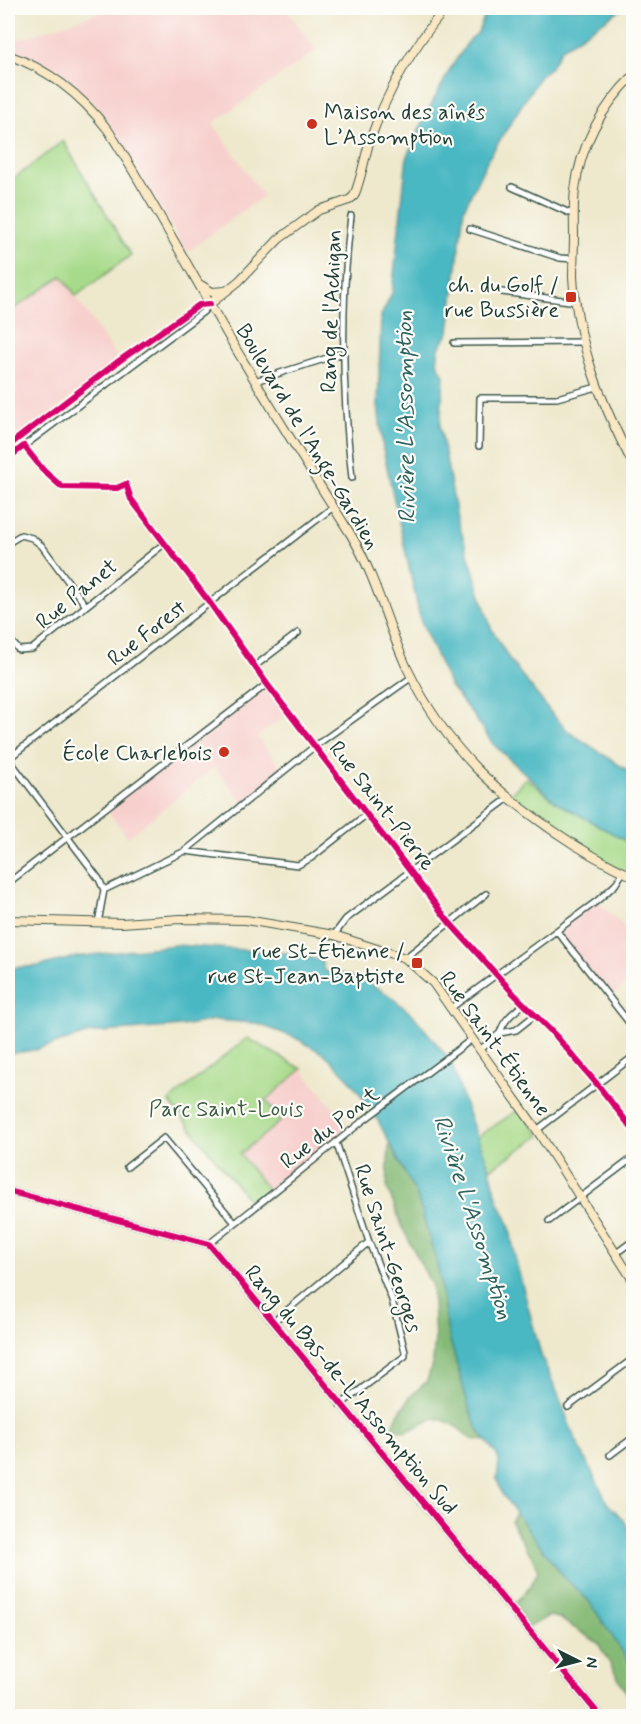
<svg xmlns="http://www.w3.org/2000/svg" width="641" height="1724" font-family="Mynerve,sans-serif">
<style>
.built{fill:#f7d0cd}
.green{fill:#a7da8a;stroke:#638c5f;stroke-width:1.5}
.forest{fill:#85ba76;stroke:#527c55;stroke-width:1.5}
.water{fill:#4ab8c3;stroke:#347a7c;stroke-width:1.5}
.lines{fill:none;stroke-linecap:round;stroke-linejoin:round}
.street-casing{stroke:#3e574b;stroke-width:8}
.secondary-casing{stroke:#3e574b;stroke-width:10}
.street{stroke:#fff;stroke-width:5}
.secondary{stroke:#fae7c3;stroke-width:8}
.cycleway-casing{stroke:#fdfcf7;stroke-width:10}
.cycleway{stroke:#d6006c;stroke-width:6}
.poi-dot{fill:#c8321e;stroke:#fdfcf7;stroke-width:2}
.labels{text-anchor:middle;stroke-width:4.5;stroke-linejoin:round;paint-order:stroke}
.poi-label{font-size:22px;fill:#1f3d34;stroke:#fdfcf7;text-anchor:end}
.street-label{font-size:22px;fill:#1f3d34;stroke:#fdfcf7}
.park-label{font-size:22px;fill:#3a5c45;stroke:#fdfcf7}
.water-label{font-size:24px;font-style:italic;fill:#2c625f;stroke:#fdfcf7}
</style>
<rect width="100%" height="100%" fill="#fdfcf7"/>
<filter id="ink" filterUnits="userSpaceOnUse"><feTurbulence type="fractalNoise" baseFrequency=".0167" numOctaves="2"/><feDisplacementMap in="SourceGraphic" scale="12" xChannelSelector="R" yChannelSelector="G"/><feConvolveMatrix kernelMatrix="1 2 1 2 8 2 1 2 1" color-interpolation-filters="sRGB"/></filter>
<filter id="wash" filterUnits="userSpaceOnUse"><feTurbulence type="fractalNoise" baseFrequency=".008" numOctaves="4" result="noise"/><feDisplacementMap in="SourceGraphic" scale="24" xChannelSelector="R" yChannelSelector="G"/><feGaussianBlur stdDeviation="1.35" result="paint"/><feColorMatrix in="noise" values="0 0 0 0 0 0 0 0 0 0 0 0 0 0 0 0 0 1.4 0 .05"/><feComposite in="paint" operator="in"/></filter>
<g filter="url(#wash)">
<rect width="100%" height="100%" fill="#eee8cc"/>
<path class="built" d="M113,8h172l32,42 -104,73 50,73 -76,56 -75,-125 -15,-20 -19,-18 -39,-28 -31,-13v-5z
M62,276l57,85 -111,85v-133z
M267,684l22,29 -32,24 27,34 -40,33 -29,-37 -87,70 -23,-29z
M597,901l36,34v43l-23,20 -53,-67z
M302,1069l47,58 -13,15 -65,52 -31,-40 41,-33 -15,-21z"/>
<path class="green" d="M63,141l68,114 -55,41 -14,-20 -54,37v-130z
M526,778l30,24 77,43v32l-33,-17 -91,-64z
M247,1038l55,31 -36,31 15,21 -41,33 31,40 -17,13 -85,-106z
M521,1108l19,28 -50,33 -13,-32z"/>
<path class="forest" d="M389,1142l28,54 21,72 10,65 22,78 10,22 7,8 -15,-2 -18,-14 -14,-6h-8l-26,13 -14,-4 5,-12 13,-19 17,-16 6,-20 2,-23 -3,-52 -29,-57 -16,-42z
M516,1513l46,62 27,26 35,52 9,15v36l-35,-61 -39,-25 -11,-2 -20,12 -13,-25 15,-16 8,-16 -4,-11 -23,-38z"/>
<path class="water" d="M498,8h125l-62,41 -10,18 -11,9 -52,83 -24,50 -15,123 -10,16 -2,14 7,14 -4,50 17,92 34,110 18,31 43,55 17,18 64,42v71l-77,-43 -63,-58 -20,-29 -23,-29 -29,-64 -38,-173 -5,-44 3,-89 11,-23 15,-137 22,-47 23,-43 18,-27 7,-5 8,-19z
M175,945l124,9 23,7 2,10 23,4 22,8 21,13 24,20 37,45 15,47 24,61 8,32 11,23 7,38 25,93 19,44 13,35 35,70 16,16 9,19v129l-44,-67 -27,-26 -60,-81 -5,-15 2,-18 -2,-6 -17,-22 -10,-22 -22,-78 -10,-65 -21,-72 -43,-83 -24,-33 -24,-25 -32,-18 -39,-14 -40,-3 -33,6 -92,7 -55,17 -27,4v-86l31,-2 37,-9z"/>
</g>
<g filter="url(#ink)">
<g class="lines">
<g class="street-casing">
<path id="street" d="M512,187l62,28
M351,216c-11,88 -9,175 1,262
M470,229l90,29 14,1
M502,292l75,10
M454,343l130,-1
M255,381l88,-28
M8,446l111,-85 80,-56 11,-1
M479,446l1,-48h77l40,-11
M8,458l195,-146 7,-8
M126,484l5,15 79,104 57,81 182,238 65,72 42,42 41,48 37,47
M8,543l13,-8 11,3 10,8 44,60
M8,638l11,12 13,-1 133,-106
M255,666l43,-33
M8,758l91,121 5,11
M8,759l324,-251
M185,851l113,14 13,-7 56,-44
M8,883l259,-199
M104,890l81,-39 130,-105 97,-69
M98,923l6,-33
M557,931l77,98
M334,935l12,-16 164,-122
M405,958l81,-64
M451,1008l146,-107 18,-16 8,-13
M500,1033c4,-14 13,-20 24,-29
M480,1050l20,-17 16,-3 19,-15
M537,1130l97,-74
M336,1142l33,100 23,58 13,52v4l-65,49
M127,1167l37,-29 71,85
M549,1221l85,-64
M209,1244l155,-124 108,-81
M615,1254l19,-14
M273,1322l96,-80
M568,1407l66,-49
M610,1455l24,-18"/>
</g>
<g class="secondary-casing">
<path id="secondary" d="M8,55c40,14 74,41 100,75 42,66 79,135 118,202 40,69 83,136 125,203 25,41 36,90 56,133 17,35 42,72 69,100 41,41 105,85 158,109
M634,75c-32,31 -54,71 -59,115 -2,15 -1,31 -1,46 0,13 -1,27 -1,41 4,67 30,130 61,189
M201,285l11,7 13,-1
M210,304l29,-23 40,-42 26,-19 14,-10 30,-10 5,-4c7,-17 10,-35 15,-53 17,-49 43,-96 77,-135
M8,920l114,3 58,-4 66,1 88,15 71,23 28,25 47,67 57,80 97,152
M8,1191l201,53 391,472"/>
</g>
<use href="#street" class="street"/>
<use href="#secondary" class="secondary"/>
<g class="cycleway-casing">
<path id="cycleway" d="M8,446l111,-85 80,-56 11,-1
M8,458l16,-12 20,25 18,16 55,1 9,-4 5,15 79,104 57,81 182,238 65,72 42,42 41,48 37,47
M8,1191l201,53 391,472"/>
</g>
<use href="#cycleway" class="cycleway"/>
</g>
</g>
<g class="poi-dot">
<circle cx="312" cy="124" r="6"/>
<rect x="565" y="291" width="12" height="12" rx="3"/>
<circle cx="224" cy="752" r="6"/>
<rect x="411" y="957" width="12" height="12" rx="3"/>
</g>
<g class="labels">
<g class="poi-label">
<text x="324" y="119" text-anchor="start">Maison des aînés<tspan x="324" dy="25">L’Assomption</tspan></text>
<text x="559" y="292">ch. du Golf /<tspan x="559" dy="25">rue Bussière</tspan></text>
<text x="212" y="760">École Charlebois</text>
<text x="405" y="958">rue St-Étienne /<tspan x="405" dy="25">rue St-Jean-Baptiste</tspan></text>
</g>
<g class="street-label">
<text transform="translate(330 311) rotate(-88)" y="8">Rang de l'Achigan</text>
<text transform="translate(309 436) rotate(59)" y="8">Boulevard de l'Ange-Gardien</text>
<text transform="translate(76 593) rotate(-39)" y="8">Rue Panet</text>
<text transform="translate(146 632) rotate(-38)" y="8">Rue Forest</text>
<text transform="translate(383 805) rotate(52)" y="8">Rue Saint-Pierre</text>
<text transform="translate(496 1043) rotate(54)" y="8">Rue Saint-Étienne</text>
<text transform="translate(329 1127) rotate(-38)" y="8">Rue du Pont</text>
<text transform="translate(389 1248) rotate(72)" y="8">Rue Saint-Georges</text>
<text transform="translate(352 1389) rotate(50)" y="8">Rang du Bas-de-L'Assomption Sud</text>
</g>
<g class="park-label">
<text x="226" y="1116">Parc Saint-Louis</text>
</g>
<g class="water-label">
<text transform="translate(405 417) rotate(-91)" y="8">Rivière L'Assomption</text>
<text transform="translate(474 1217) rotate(72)" y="8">Rivière L'Assomption</text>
</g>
</g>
<rect width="641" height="1724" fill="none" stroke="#fdfcf7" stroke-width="30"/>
<g transform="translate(578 1661) rotate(96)" stroke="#fdfcf7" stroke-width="4.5" paint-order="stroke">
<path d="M0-4.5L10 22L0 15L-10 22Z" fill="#1f3d34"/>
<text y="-9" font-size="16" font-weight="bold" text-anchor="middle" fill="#1f3d34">N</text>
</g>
</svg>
